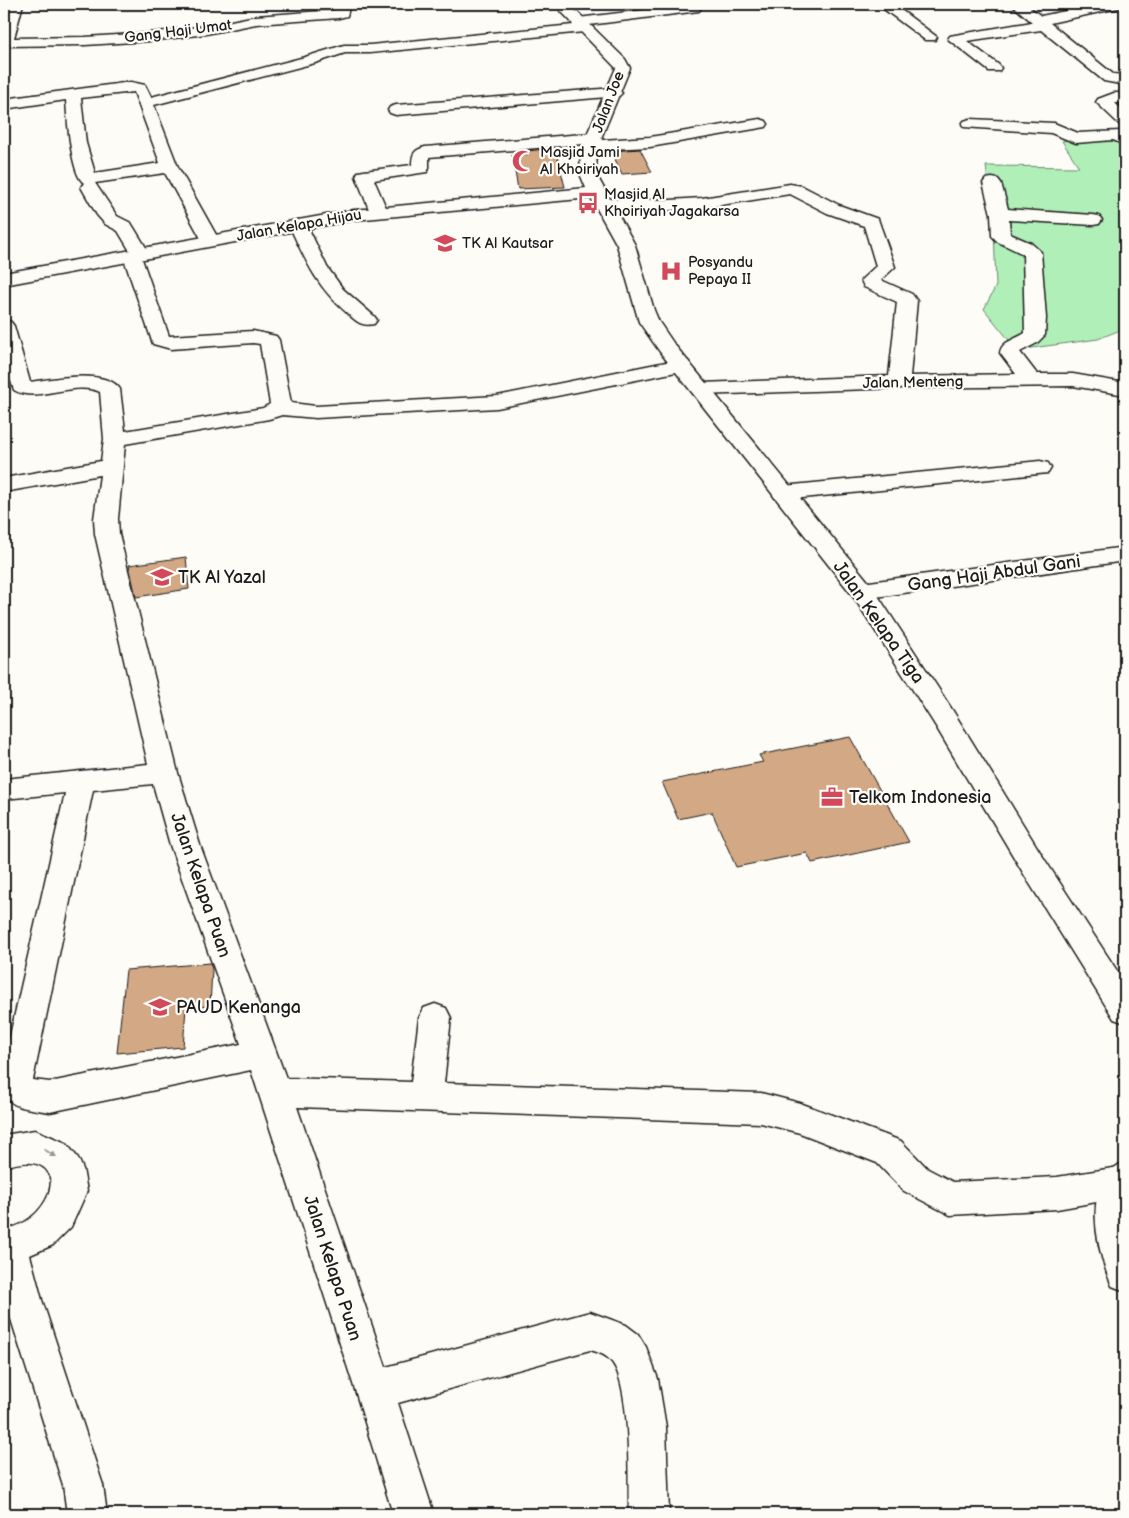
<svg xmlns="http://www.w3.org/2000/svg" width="1129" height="1518" font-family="'Balsamiq Sans',sans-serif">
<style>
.green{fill:#b0f0b8;stroke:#66866a}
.building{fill:#d3a884;stroke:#1c1c1c}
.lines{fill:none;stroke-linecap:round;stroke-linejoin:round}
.street-casing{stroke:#1c1c1c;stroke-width:3}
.secondary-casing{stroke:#1c1c1c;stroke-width:3}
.street{fill:#fdfcf7;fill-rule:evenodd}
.secondary{fill:#fdfcf7;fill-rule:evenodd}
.oneway{fill:#989794}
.labels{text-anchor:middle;stroke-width:4.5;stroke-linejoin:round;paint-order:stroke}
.far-street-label{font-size:15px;fill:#1c1c1c;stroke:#fdfcf7}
.far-poi-label{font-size:15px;fill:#1c1c1c;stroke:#fdfcf7;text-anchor:start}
.street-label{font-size:18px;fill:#1c1c1c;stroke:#fdfcf7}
.poi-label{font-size:18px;fill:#1c1c1c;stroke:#fdfcf7;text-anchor:start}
</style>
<rect width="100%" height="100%" fill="#fdfcf7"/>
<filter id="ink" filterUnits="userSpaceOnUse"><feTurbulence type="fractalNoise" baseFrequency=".02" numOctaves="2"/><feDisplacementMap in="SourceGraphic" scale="10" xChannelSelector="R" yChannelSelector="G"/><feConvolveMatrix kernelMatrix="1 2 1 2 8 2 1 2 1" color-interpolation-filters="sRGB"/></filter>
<g filter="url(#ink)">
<path class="green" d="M1103,134l22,12v182l-27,11 -81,11 -33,-41 12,-23 -2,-57 -8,-63 93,1 -17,-26z"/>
<path class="building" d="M555,148l10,39 -47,2 -6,-34 16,-1 -1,-3z
M640,149l12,23 -30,2 -11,-23z
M186,557l3,32 -53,8 -7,-32z
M850,737l59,105 -97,21 -5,-10 -71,14 -24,-55 -34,7 -16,-37 101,-20 -4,-7z
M210,963l2,6 -2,37 -24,2 -3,39 -66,6 9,-83z"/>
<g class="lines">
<g class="street-casing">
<path id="street" d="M9,4h14l-9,34 71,-1 65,-4 56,-7 50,-10 79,-6 1,-6h14l-3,12 -8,2 -83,6 -50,10 -56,7 -65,4 -81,1v-24z
M694,4l5,1 2,3 -2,3 -110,14 2,3 -2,3 -5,1 -214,21h-25l-30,10 -161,42 24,62 41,73 -3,4 -6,1 -6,-1 -39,-71 -70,10 22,33 14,7 19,31 -3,4 -5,1 27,77 84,-5 23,5 3,4 12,63 25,3 181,-10 184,-37 7,2 3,4 -3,4 -7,2 -184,37 -181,10 -34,-3 -13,4 -144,25 -7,75 1,15 59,239 22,72 86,233 125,4 8,-64 5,-10 11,-4 11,4 5,10 -7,65 317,10 39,10 101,38 27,28 25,13 104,-5 62,-10 6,2v28l-68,12 -107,6 -46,-24 -27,-28 -77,-30 -39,-10 -464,-16 89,260 204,-55 36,13 12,9 8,13 12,32 8,48 3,87h-40c-1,-32 3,-132 -19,-154 -5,-6 -13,-8 -20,-10l-192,53 36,111h-41l-38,-124 -104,-320 -201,42c-43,-7 -46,-4 -46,-50l61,-269 -61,6v-20l144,-15 -53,-230 -1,-15 6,-44 -96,17v-14l97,-17 3,-22 -4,-47c-26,-12 -64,12 -86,-2l-10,-29v-41l7,2 3,4 16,56c22,-3 76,-14 90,7l5,42 138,-23 7,-4 -10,-60 -7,-1 -82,6 -18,-5 -30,-88 2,-4 5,-1 -12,-20 -13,-7 -8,-9 -16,-28 3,-4c-13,-7 -17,-67 -18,-83l-62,9v-10l127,-17 14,3 6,12 154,-40 39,-12h26l203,-20 -2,-3 2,-3 5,-1zM134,92l26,71 -65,10 -9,-30 -5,-45zM153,784l17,61 71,199 -191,38 -17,-2 60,-290z
M751,4h39c-6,7 -33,7 -39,0z
M877,4h16l44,33 -2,3h-10z
M1011,4h15l15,12 59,-12h25l-2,3 -73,16 63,51 12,1v10l-21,-4 -63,-51 -74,11 32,24 2,3 -2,3h-10l-41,-32 2,-3 5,-1 77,-13z
M614,88l5,2 3,3 -3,3 -223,19 -6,-2 -2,-3 2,-3 6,-2z
M1114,93h11v10h-10l10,10v13l-6,-2 -23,-22 2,-3z
M760,119l6,2 2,3 -2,3 -116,20 -59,3 -6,-2 -1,-4 -155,13v11l-2,4 -53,8 14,32 -3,4 -6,1 -6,-1 -3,-4 -14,-36 2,-4 6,-1 48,-6c0,-11 2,-15 13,-18l170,-14 6,2 1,5 48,-3z
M970,119l84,4 24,10 42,-2 5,1v13l-12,-5 -37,3 -25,-10 -87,-6 -2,-3 2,-3z
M992,178l6,1 3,4 7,26 85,6 6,1 3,4 -3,4 -6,1 -84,-5 1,14 21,9 10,9 5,66 -1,17 -8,8 -17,9 17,22h36l52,9v12l-52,-9 -174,2 -198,7 -7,-2 -3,-4 3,-4 7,-2 188,-7 8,-74 -33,-15 -3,-7 15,-14 -12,-40 -37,-13 -37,-19 -88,14 -32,2 -67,-1 -6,-1 -3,-4 3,-4 6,-1 67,1 32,-2 88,-14 12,2 37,19 39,14 17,48 -14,13 31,14 5,7 -7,75 106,-2 -16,-21c1,-12 17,-14 25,-20l-2,-79 -25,-12 -6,-6 -1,-22 -8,-31 3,-4z
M298,220l6,1 3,4 20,42 16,22 31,27 3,4 -3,4c-13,3 -18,-3 -27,-11 -31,-27 -41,-52 -58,-88l3,-4z
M1040,461l8,2 3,5 -3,5 -265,27 -8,-2 -3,-5 3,-5 8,-2z
M1125,547v14l-263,38 -9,-2 -3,-6 3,-6 9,-2z
M35,1130l31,13 12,15 5,11 4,22 -16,36 -18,18 -23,10 12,45 61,185 4,29h-40l-4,-29 -59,-188v-67c54,-10 70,-86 0,-63v-32z"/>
</g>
<g class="secondary-casing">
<path id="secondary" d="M554,4h15l56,55 5,9 -33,80 -1,26 39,71 19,65 5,12 15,22 197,241 82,126 92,149 80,123v40l-11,-4 -89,-143 -90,-151 -82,-129 -193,-244 -21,-30 -22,-77 -26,-47 -237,22 -350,65v-12l350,-63 232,-22 -6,-14 1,-26 35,-80z
M1125,1162v129l-13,-5c-15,-35 -33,-106 13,-124z"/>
</g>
<use href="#street" class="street"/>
<use href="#secondary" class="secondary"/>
</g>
<defs><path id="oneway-solid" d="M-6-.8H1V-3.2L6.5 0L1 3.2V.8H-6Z" transform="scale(1.25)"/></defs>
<use class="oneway" href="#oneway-solid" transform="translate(50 1153) rotate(30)"/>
</g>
<defs>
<g id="mosque-bare" transform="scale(1.725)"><path d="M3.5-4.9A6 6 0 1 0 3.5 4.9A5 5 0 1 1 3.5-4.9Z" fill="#d1495b" stroke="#fdfcf7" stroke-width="2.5" paint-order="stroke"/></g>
<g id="bus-bare" transform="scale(1.725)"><path d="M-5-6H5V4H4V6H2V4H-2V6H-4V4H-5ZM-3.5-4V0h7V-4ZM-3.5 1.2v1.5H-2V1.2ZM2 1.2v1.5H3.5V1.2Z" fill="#d1495b" stroke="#fdfcf7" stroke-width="2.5" paint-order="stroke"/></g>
<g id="school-bare" transform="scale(1.725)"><path d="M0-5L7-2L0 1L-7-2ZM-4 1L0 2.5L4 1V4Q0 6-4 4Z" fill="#d1495b" stroke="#fdfcf7" stroke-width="2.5" paint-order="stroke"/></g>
<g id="hospital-bare" transform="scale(1.725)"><path d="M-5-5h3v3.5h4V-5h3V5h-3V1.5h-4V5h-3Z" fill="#d1495b" stroke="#fdfcf7" stroke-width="2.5" paint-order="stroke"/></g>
<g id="office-bare" transform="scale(1.725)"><path d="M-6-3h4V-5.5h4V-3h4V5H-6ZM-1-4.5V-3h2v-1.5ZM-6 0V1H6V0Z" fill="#d1495b" stroke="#fdfcf7" stroke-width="2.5" paint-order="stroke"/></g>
</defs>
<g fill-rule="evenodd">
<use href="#mosque-bare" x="523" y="161"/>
<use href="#bus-bare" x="588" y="203"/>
<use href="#school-bare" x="445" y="243"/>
<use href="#hospital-bare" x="671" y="271"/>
<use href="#school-bare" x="162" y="577"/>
<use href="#office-bare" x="832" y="797"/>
<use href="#school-bare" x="160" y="1007"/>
</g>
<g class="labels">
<g class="far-street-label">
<text transform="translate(178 31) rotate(-7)" y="5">Gang Haji Umat</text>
<text transform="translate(608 102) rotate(-69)" y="5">Jalan Joe</text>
<text transform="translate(299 225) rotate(-10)" y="5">Jalan Kelapa Hijau</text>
<text transform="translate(913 382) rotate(-1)" y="5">Jalan Menteng</text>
</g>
<g class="far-poi-label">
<text x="540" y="157">Masjid Jami<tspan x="540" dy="17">Al Khoiriyah</tspan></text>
<text x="604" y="199">Masjid Al<tspan x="604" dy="17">Khoiriyah Jagakarsa</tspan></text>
<text x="462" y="248">TK Al Kautsar</text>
<text x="688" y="267">Posyandu<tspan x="688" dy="17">Pepaya II</tspan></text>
</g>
<g class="street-label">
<text transform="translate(994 573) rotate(-8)" y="6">Gang Haji Abdul Gani</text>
<text transform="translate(879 622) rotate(55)" y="6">Jalan Kelapa Tiga</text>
<text transform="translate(201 885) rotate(71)" y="6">Jalan Kelapa Puan</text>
<text transform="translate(333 1268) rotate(72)" y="6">Jalan Kelapa Puan</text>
</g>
<g class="poi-label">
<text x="178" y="583">TK Al Yazal</text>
<text x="849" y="803">Telkom Indonesia</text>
<text x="176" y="1013">PAUD Kenanga</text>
</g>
</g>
<rect width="1129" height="1518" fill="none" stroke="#fdfcf7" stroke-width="20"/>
<rect x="10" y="10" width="1109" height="1498" fill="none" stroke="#1c1c1c" stroke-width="2" filter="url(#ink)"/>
</svg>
